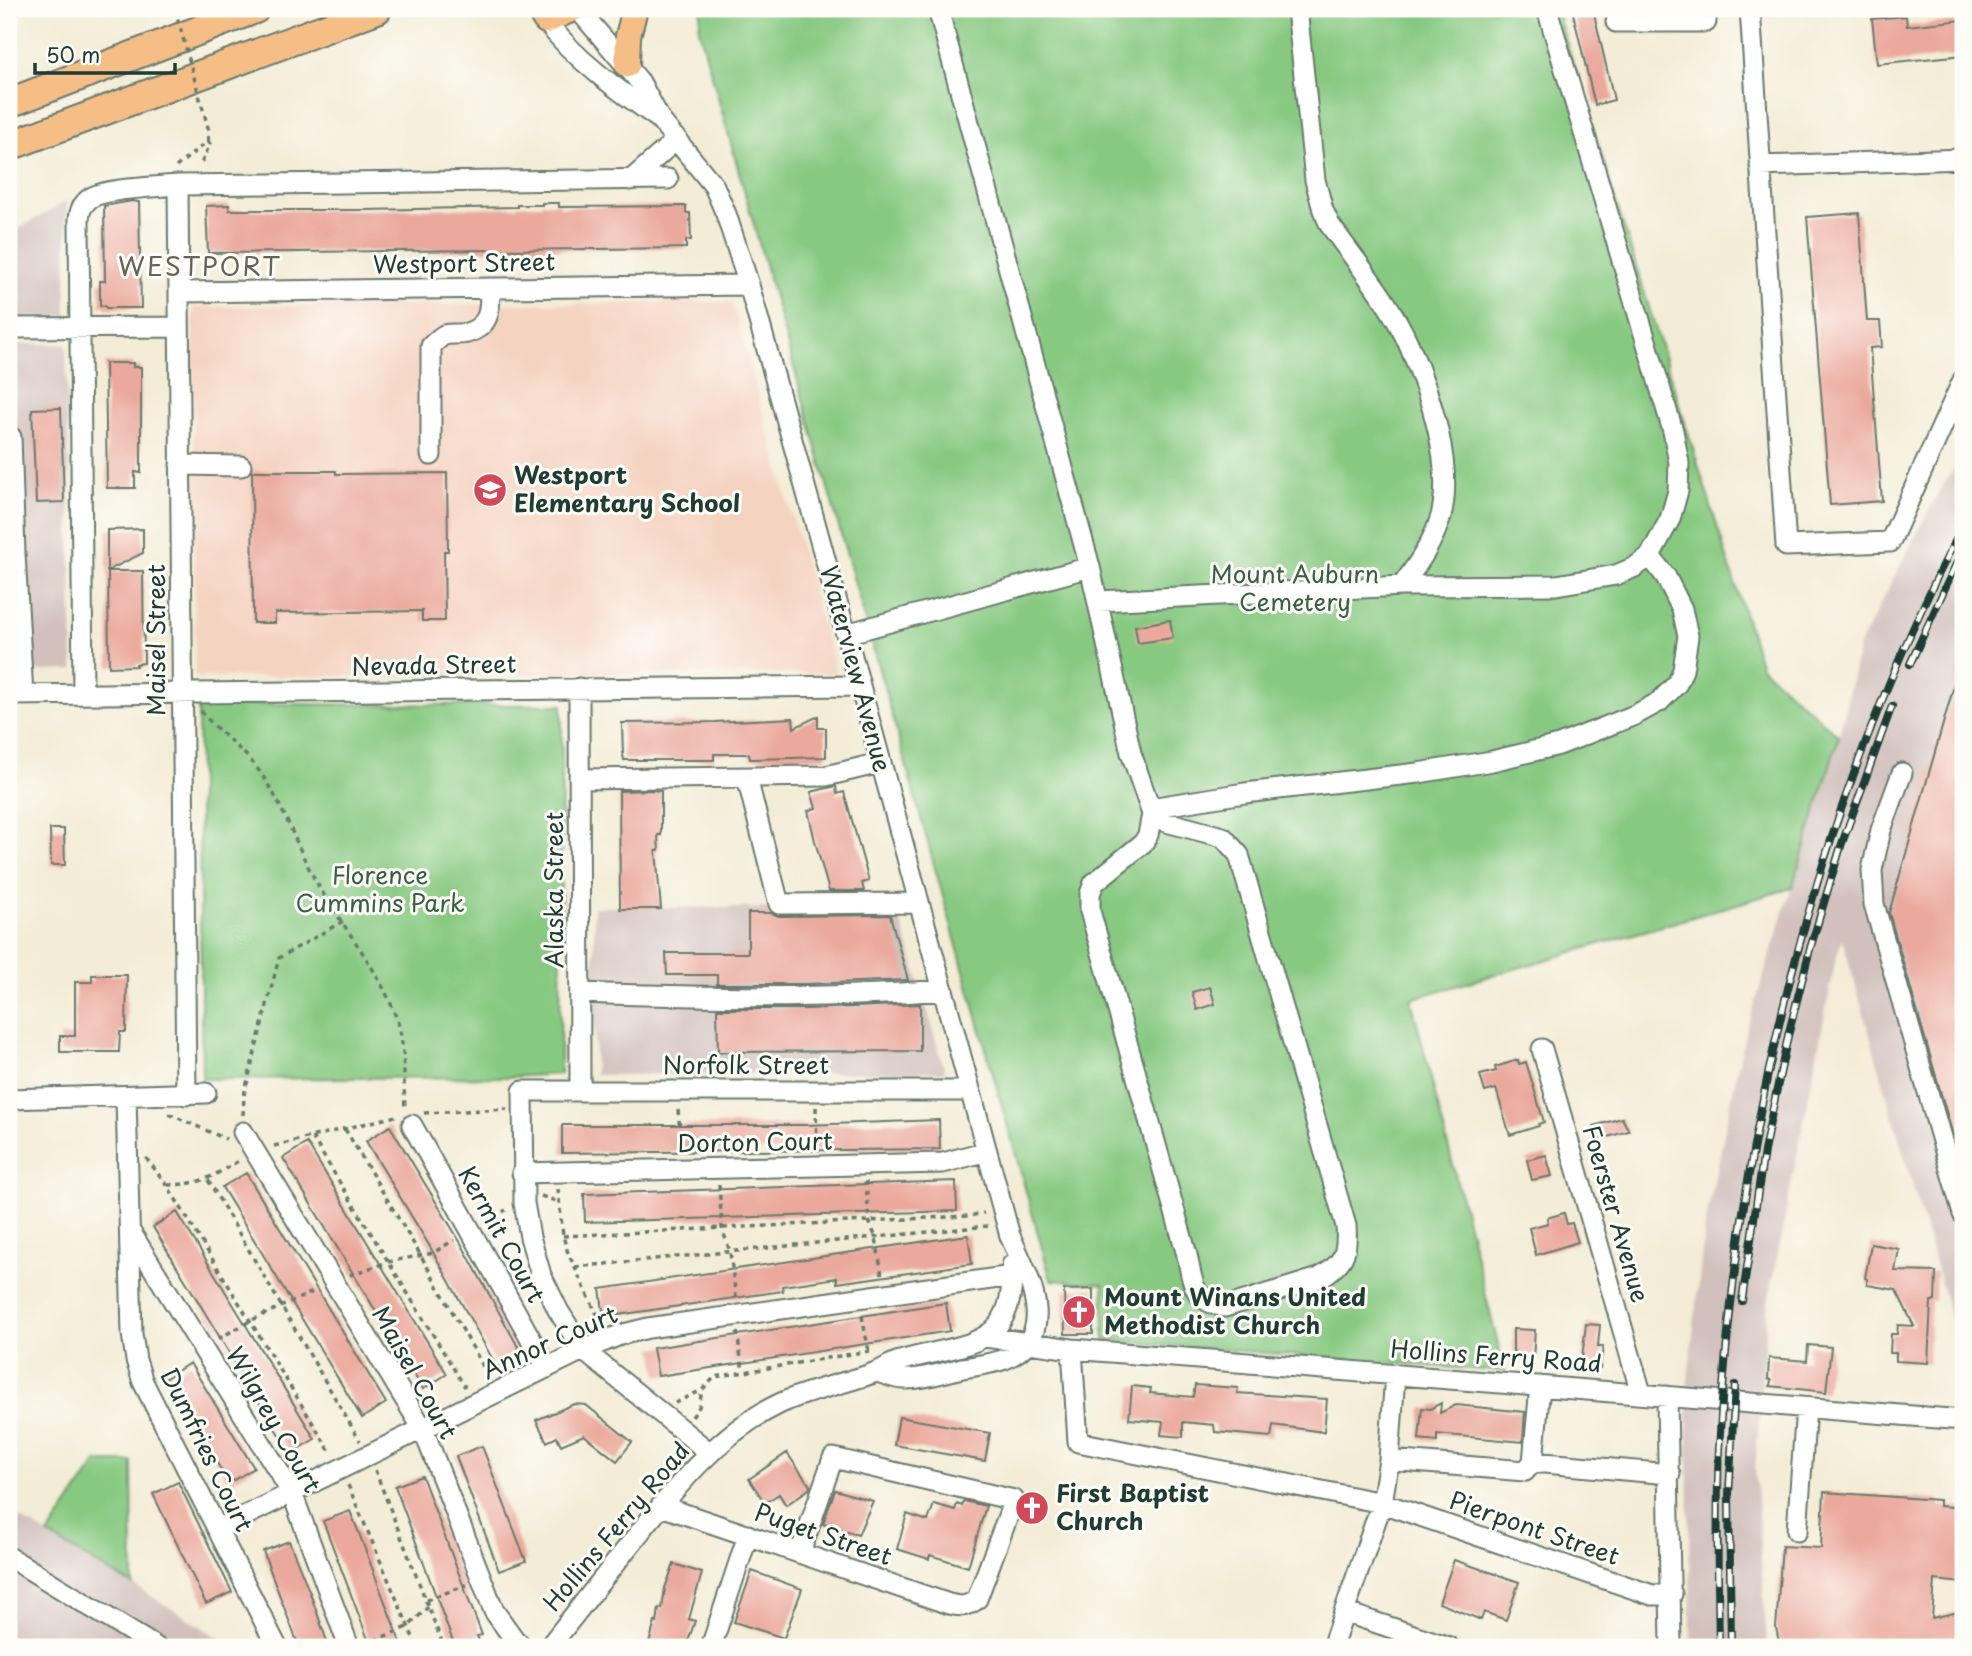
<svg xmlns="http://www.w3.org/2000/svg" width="1972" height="1656" font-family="'Playpen Sans',sans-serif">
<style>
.built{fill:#f5d3c1}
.industrial{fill:#d1c0bc}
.green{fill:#87c981;stroke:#53835a;stroke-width:2}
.building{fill:#eba99d}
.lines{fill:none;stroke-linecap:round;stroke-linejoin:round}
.minor-casing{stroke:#697a6d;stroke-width:23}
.major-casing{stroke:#697a6d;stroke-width:28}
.highway-casing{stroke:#697a6d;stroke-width:32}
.path{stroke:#697a6d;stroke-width:3.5;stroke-dasharray:5 5;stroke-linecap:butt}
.minor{stroke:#fff;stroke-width:19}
.major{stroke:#f6be87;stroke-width:24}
.highway{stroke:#f6be87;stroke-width:28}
.rail-casing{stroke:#1f3d34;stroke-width:8}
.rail{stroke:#fdfcf7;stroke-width:5;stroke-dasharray:16;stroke-linecap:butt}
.path-bridge{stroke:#697a6d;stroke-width:3.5;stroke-dasharray:5 5;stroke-linecap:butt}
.labels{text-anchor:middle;stroke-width:6;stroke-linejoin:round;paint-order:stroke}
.street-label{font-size:24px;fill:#1f3d34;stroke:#fdfcf7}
.poi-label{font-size:24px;font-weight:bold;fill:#1f3d34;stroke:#fdfcf7;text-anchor:start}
.park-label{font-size:24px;fill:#396047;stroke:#fdfcf7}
.neighbourhood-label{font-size:26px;letter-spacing:2px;fill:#666359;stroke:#fdfcf7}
</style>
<rect width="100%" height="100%" fill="#fdfcf7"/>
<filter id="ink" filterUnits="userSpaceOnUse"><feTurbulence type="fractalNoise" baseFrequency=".0143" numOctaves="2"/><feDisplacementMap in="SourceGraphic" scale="14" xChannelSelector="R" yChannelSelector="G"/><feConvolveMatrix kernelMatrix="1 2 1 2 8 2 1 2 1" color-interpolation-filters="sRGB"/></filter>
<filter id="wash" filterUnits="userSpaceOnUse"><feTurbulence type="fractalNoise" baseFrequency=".00686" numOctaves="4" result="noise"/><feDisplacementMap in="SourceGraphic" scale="28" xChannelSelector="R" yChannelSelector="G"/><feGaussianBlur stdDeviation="1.57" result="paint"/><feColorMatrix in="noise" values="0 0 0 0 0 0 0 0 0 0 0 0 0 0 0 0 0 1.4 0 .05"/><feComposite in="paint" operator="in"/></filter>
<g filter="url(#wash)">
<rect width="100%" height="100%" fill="#f3ecd6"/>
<path class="built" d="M732,302l104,371 -641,4 -2,-370z"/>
<path class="industrial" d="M67,201l-1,115 -57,2v-84z
M9,344h57l7,326 -64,2z
M1963,455v906l-121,-423 -6,20 -68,344 -13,167 12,178h-76l-4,-258 18,-164 39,-186 95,-303 20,-91 78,-150z
M594,907l304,2 47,163 -350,3z
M9,1512l124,73 101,62h-225z"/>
<path class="green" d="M701,9h855l205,658 78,69 -47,152 -381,111 94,373 -401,-32 -1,-56 -52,-4 -352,-1250z
M198,704l364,1 -2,369 -49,3 -309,2z
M97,1462h35l1,123 -85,-50z"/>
<g id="blocks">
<path class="building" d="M1572,9h21l21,91 -19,5z
M1906,16l1,10 56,-6v35l-86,9 -5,-45z
M132,201l7,1 2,106h-35l-1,-2h-5v-25h5l-1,-75z
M542,203h17v4l127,-1v7h4l1,27h-5v8l-478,5 -2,-47 23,-1v5h136l152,-3v-2h25z
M1859,213l8,108h13l2,26 -12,1 12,153 -52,4 -23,-288z
M105,363h28v4h8v106l-6,-1v16h-28z
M61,408l3,94 -28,1 -4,-94z
M252,471h84v3l111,-1 1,78h-4l1,70h-23v-10l-147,2v10h-22z
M143,529v24l-36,18v-41z
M108,571h35l1,92 -8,1v2l-27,1z
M1170,620l3,18 -35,5 -3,-17z
M1959,668l4,1v501l-74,-257z
M818,716v12h8v29l-76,2 -1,-5h-35v6h-90l-1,-5 -1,-32 93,-1 78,-4 1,10z
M836,786l1,8 7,-2 18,64 7,25 -7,2 2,8h-35l-14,-50 -7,-30 8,-3 -5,-16z
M653,790l8,1v44h-3l1,16h-3l5,58h-41l-1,-118z
M50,829h14l1,36h-14z
M748,913h23l8,3 111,-1 18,65 -101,4h-90v-9h-50l-1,-22h82z
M92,975h35l-1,57h-6l-1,20h-59v-16h15v-54h17z
M1210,987l5,17 -18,6 -5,-18z
M920,1004v47l-202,1 -1,-43h90z
M1518,1060l1,4 7,-2 18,60 -6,2 1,2 -29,9 -14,-46 -11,3 -5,-17 16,-4 -1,-4z
M1622,1118l7,13 -32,9 -3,-14z
M939,1120l1,29 -378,4v-28h243z
M390,1126l72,119 60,109 -25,13 -68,-122 -63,-104z
M307,1143l140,231 -24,15 -140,-231z
M1546,1155l6,21 -20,4 -5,-20z
M246,1173l140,230 -24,15 -140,-231z
M956,1181l1,30 -372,11 -1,-28z
M177,1212l138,227 -25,14 -137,-226z
M1564,1213l3,11 5,-1 6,19 -42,13 -7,-27 19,-5 -1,-5z
M968,1235l4,29 -135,19v-5l-55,8 1,5 -179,26 -4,-28z
M1871,1244l28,5 -4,22 41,1 -1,29h-4l-3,62 -32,-2v-8h-6l1,-19h6l1,-9 16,1 -18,-36 -29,-5v-6l-2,-1z
M1093,1289v45h-28l-1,-44z
M946,1303l4,28 -292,45 -5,-28z
M1586,1324l14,1 -2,21h5l-3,23 -19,-2z
M1513,1329l22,1 -2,29 -18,-1v-6l-2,1z
M1808,1345l23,2 -5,45 -56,-6 1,-6 -3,-1 1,-21 38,3z
M190,1363l64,105 -25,15 -63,-105z
M1195,1385l43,3 -1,5 90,6 -3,33 -51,-7 -2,12 -56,-5 -1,-7 -31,-3v15l-22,-2 2,-13 -34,-3 3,-33 19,2 -1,5 43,4z
M1441,1403l-1,10 16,-8 69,7 -2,30 -86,-8v7l-18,-2 3,-31 8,1z
M574,1404l12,1 46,37 -15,19 -33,-26 -23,10 -4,-8 -10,5 -11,-22z
M899,1417l91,16 -5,28 -91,-16z
M482,1446l44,115 -27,10 -43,-115z
M787,1453l23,33 -1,3 -23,16 -7,-11 -14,9 -16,-24z
M422,1476l60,159 -5,1 5,11h-27l-60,-161z
M178,1482l54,110 -26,12 -53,-110z
M835,1490l38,11 -15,34 -35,-11z
M1824,1492l115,8v6l24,2v75l-28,-3 -3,38 31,-7v36h-183l-4,-19 6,-82 39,2z
M964,1501l22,5 -18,61 -38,-12 -1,4 -32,-10 10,-35 21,7 6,-17 21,6 2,-6 5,2z
M350,1511l7,17 45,119h-31l-48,-126z
M289,1541l21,52 19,54h-30l-36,-96z
M1454,1560l65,22 -13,38 -22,-8 -3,8 -42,-17z
M674,1564l28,9 -13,46 6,2 -9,26h-38l7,-25 2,1 2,-15 3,1 3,-21z
M752,1571l50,18 -18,49 -50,-16z"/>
</g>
</g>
<g filter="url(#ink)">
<use href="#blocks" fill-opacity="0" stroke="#697a6d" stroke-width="2"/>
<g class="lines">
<g class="minor-casing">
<path id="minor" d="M578,9l62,73 21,39 53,65 12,28 23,71 97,349 164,602c17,38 52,98 -5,123 -13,5 -29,7 -43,9 -16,4 -42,12 -58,11 -9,0 -19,-5 -27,-7
M938,9l152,558 41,186 21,61 -4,21 -5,8 -49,40 -4,11v17l97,344c6,28 5,46 38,52l94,-29c25,-14 29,-25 27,-52l-107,-371 -16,-18 -57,-15 -14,-8
M1297,9l18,171 8,30 7,15c27,38 60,77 79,120 21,48 45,120 32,171 -8,27 -23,48 -39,70
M1750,9l36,537 104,-4 73,-162
M546,21c29,39 72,69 112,97
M1616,22h90v-13
M1760,166l203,-7
M631,180l46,-41
M178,185l8,910
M179,292l570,-7
M9,328l170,-1
M11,437l4,116 8,142
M431,455v-109c4,-4 9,-9 13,-11 7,-2 16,0 23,-2 24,-7 23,-25 23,-45
M180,465l61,1
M1099,601l303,-15 154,-1 60,-10 19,-8 15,-11 20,-37 8,-28 1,-28 -6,-32 -126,-422
M846,634l244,-67
M579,688l1,403
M83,694l-4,-475c1,-9 3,-14 10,-20 14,-11 69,-12 89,-14l490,-6
M9,695l851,-9
M1902,773l-21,57 -9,40 2,34 89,310
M747,778l32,126 140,-1
M579,779l247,-3 54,-13
M1150,808l95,-15 173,-20 74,-12 67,-16 76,-30 24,-13 18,-18 6,-14 5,-34 -6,-27 -16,-32 -16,-21
M580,993c121,4 242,7 363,-3
M1542,1049l99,344
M126,1096l6,238 4,26 7,22 134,265
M9,1099l197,-6
M412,1125l135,243
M243,1132l180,297 71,182 20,28 9,8
M522,1173l421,-10 44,-12
M130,1231l162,262 57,154
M985,1337l87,12 891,71
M1072,1349l6,93 304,61 270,92 20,-1
M1667,1396l4,251
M710,1453l-127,-103 -25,-40 -17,-35 -11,-38 -6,-34 -1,-112h446
M1389,1460l136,11 8,-9 7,-76
M1533,1462l137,12
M661,1506l288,98c12,3 19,3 28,-5l37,-99 -181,-42 -33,95
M218,1529l365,-179 37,-15 28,-7 364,-52
M1797,1531l9,-123
M9,1557l147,90
M1344,1612l105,35
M549,1647c25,-32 50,-63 75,-95 44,-55 91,-118 157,-149 30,-14 64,-19 95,-31 9,-3 15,-9 24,-11 63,-19 116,-9 112,-96
M711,1647l37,-112
M1332,1647l50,-144 7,-43 6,-86"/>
</g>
<g class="major-casing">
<path id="major" d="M538,9l8,12 27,-12
M627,65l1,-29 7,-27"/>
</g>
<g class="highway-casing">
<path id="highway" d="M9,103l246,-94
M9,146l368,-137"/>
</g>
<path class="path" d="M208,141l1,-10
M176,167l32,-26 2,3 -10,22
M201,711c16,21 40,36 56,57 27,36 39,79 61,117 27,46 64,87 80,138 8,28 5,57 7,85
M816,1107l1,41
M678,1110l4,42
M424,1113l83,-4
M169,1114l57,25
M243,1115l1,-20 35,-137 64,-37
M345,1129l76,127 67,119
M312,1137l153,250
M274,1146l122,-30
M146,1158l21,27 164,268
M208,1180l152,261
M866,1181l3,40 7,17 6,38
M168,1185c34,-1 42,-7 70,-24
M719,1185l3,43 8,24 6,46
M558,1189l5,47 5,17 33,70
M541,1196l18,6
M485,1221l21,-11
M563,1236l405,-20 16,-3
M575,1267l413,-41
M350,1275l38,-13 45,-9 21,-13
M862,1316l7,36
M737,1332l6,39
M218,1339l32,-18 67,-31
M675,1403l27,-13
M692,1417l7,-10 3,-17 13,-13 160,-27
M375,1470l69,177
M348,1485l69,162
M426,1600l41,-15
M365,1644l43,-17 20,-20"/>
<use href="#minor" class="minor"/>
<use href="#major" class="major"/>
<use href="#highway" class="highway"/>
<g class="rail-casing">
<path id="rail" d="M1910,664l53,-115
M1742,1301l22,-150 24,-115 22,-87 31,-103 51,-140
M1719,1647c-1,-66 -3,-132 0,-198 17,-319 95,-639 244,-923
M1731,1647l-2,-153 6,-109"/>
</g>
<use href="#rail" class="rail"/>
<path class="path-bridge" d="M175,9l34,122"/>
</g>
</g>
<defs>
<g id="school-disc" transform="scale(1.75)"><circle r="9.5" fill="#d1495b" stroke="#fdfcf7"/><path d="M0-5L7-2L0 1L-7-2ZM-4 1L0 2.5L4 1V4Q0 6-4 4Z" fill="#fff"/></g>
<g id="church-disc" transform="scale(1.75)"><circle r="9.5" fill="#d1495b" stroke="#fdfcf7"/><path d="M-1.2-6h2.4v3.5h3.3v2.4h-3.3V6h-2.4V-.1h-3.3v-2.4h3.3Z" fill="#fff"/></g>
</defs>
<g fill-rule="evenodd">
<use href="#school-disc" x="490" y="490"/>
<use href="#church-disc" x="1079" y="1312"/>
<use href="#church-disc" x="1032" y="1508"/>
</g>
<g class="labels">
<g class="street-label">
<text transform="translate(464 264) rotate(-1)" y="8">Westport Street</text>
<text transform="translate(157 640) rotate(-90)" y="8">Maisel Street</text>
<text transform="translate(434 666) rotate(-1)" y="8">Nevada Street</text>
<text transform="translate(855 669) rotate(75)" y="8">Waterview Avenue</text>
<text transform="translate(555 890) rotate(-90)" y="8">Alaska Street</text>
<text x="746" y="1074">Norfolk Street</text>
<text transform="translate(755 1143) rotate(-1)" y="8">Dorton Court</text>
<text transform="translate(1615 1214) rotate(74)" y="8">Foerster Avenue</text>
<text transform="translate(501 1235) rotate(61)" y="8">Kermit Court</text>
<text transform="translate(550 1343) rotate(-24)" y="8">Annor Court</text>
<text transform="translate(1496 1357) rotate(4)" y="8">Hollins Ferry Road</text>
<text transform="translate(414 1373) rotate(61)" y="8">Maisel Court</text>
<text transform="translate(273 1420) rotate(60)" y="8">Wilgrey Court</text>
<text transform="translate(206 1450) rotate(64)" y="8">Dumfries Court</text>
<text transform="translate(617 1527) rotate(-50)" y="8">Hollins Ferry Road</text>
<text transform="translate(1534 1529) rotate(19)" y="8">Pierpont Street</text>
<text transform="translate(823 1535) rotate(19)" y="8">Puget Street</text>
</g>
<g class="poi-label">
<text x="514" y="484">Westport<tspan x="514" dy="28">Elementary School</tspan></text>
<text x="1104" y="1306">Mount Winans United<tspan x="1104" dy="28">Methodist Church</tspan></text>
<text x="1056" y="1502">First Baptist<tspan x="1056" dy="28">Church</tspan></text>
</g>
<g class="park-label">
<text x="1295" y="583">Mount Auburn<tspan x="1295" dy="28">Cemetery</tspan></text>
<text x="380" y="884">Florence<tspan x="380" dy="28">Cummins Park</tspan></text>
</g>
<g class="neighbourhood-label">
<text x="200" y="276">WESTPORT</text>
</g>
</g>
<rect width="1972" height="1656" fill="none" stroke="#fdfcf7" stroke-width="35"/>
<path d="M35 63v10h140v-10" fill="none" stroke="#1f3d34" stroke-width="3.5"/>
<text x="46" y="63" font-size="21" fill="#1f3d34" stroke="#fdfcf7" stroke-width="5" paint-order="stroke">50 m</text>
</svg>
